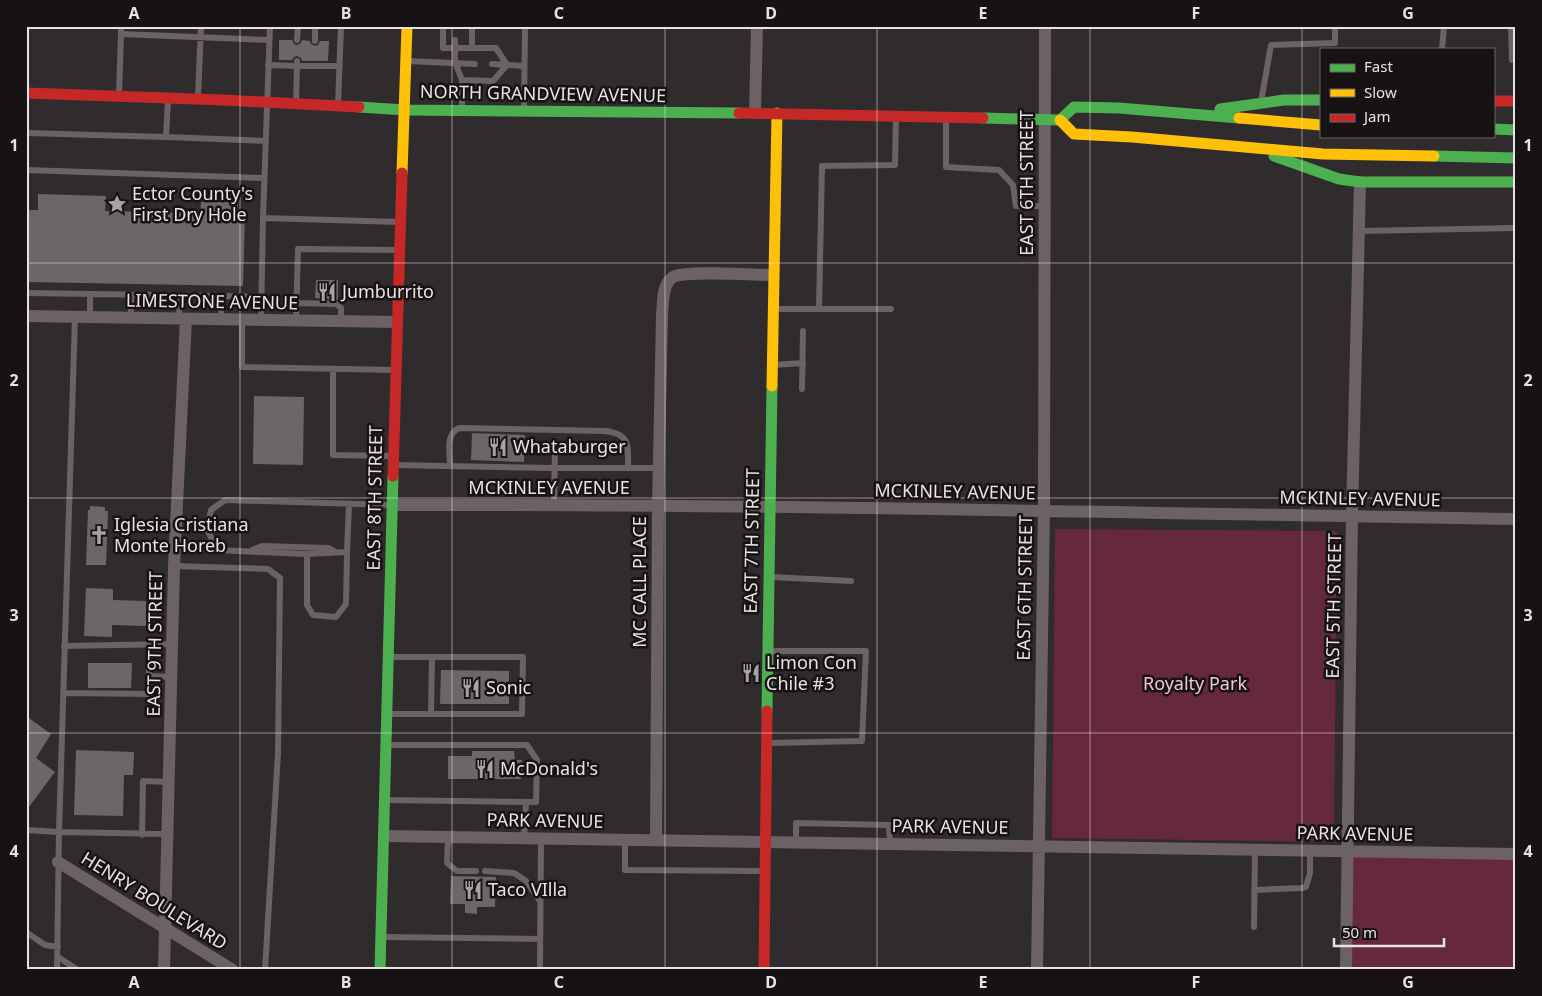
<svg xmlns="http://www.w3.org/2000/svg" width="1542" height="996" font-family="'Noto Sans',sans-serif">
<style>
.green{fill:#65283d}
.building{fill:#6b6768}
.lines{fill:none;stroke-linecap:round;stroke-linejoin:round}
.lane{stroke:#6c6265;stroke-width:6}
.street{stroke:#6c6265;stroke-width:12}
.fast{stroke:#4caf50;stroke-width:11}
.slow{stroke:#ffc107;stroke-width:11}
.jam{stroke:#c62828;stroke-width:11}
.grid{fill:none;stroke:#e9e2e4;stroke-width:1;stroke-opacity:0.55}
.labels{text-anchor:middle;stroke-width:5;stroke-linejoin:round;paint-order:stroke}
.street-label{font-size:18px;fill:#e9e2e4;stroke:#171214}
.poi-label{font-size:18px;fill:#e9e2e4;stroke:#171214;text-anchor:start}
.park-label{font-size:18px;fill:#f4c5d1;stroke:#171214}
.neatline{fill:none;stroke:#e9e2e4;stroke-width:2}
.grid-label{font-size:16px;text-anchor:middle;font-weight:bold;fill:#e9e2e4}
</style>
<rect width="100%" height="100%" fill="#302b2c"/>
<path class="green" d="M1055,529l282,2 -3,311 -282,-4z
M1348,851l168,3v116h-170z"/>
<path class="building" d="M279,40h13l2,4 3,1 4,-2 1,-3 8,1 1,3 4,2 3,-1 2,-4h9l-1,20h-26l-1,-3 -4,-2 -3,1 -2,3h-13z
M38,194l68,2 -1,15 95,2 1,-11h37v11l7,1 -2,72 -216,-4 1,-72h10z
M316,280h22v20l-23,-2z
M254,396l50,1 -1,68 -50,-1z
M472,433l53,2 -1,27 -53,-2z
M90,506l15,1v4h3l-2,54h-20l2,-55h2z
M86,588l27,1v11l33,1v25l-34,-1v12l-28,-1z
M88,663h44l-1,25h-43z
M441,670l68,1v33h-69z
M26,716l25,18 -15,24 19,14 -29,39z
M76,750l58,2 -1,23h-9l-1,41 -49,-1z
M472,751h42l1,9h7l-1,19h-73v-23h24z
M451,876l45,1 -1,30h-18v7l-12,-1v-9h-15z"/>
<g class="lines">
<path class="lane" d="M443,26v22h53l11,17 -14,16 -31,-1
M1511,26l1,34
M121,34v-8
M297,40l1,-14
M455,40v22l7,18v29
M315,41v-15
M472,48v-22
M1442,49l2,-23
M407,61l68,3
M492,64l32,2
M268,65l29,1v-5
M119,95l2,-61 148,6
M198,97l3,-71
M296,102l1,-36h43
M1261,102l10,-57 64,-2v-17
M338,105l3,-79
M524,110l1,-84
M946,119v48l53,3 14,15 3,21h28
M26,133l140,4 2,-37
M166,137l100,4
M26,170l238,8
M263,218l7,-192
M1359,231l157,-3
M26,293l195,3
M131,295v23
M297,303l39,1 5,4v13
M774,309h117
M819,309l3,-143 73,-1 1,-48
M90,317v-23
M179,318l1,-22
M221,319v-23l40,1
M242,320v47l153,3
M261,320l2,-102 137,4
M296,321l2,-72 101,1
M773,365l30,-2
M333,370v85l59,1
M802,389l1,-58
M394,465l160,3h105
M450,466c0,-14 -5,-31 9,-38l146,3c26,3 23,15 23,37
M349,504l-2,48 -40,2 -90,-4 -10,-21 4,-19 14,-10 166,5
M554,505l1,-61
M252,550l10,-4 67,2 7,4
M307,554v51l6,10 23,2 10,-13 1,-52
M174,566l94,3 12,9 -2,175 -13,217
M771,577l80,4
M149,644v32l23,1
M64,646l108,-2
M63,693l85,1 1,-18
M389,714h133l1,-57h-133
M431,714l1,-57
M769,743l93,-2 4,-90h-96
M386,800l150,2 1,-42 -10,-15h-140
M26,830l33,2 108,2
M142,835l1,-54 26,1
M448,837l-1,26 10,8h19
M524,838l2,-36
M625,840v30l139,1
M796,843v-20l93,2 1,19
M485,871l29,2 12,8 14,20
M1254,890l48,-2 4,-1 4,-14v-22
M1254,927l1,-77
M26,932l19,13 13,2
M382,937l158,2
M58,957l20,13
M57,970l2,-138 16,-515
M540,970l1,-132"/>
<path class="street" d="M755,113l2,-87
M26,316l371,6
M393,505c374,-1 748,8 1123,14
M384,836l1132,18
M656,840l2,-334 4,-190c1,-10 0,-24 6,-34 0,0 4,-5 5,-5 13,-7 82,-2 100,-2
M58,862l175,108
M164,970l10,-404 12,-247
M1037,970l7,-460 1,-484
M1346,970l6,-454 8,-334"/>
<path class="fast" d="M359,107l46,3 334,3
M1220,109l64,-9h37
M983,118l77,2 14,-13 45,1 120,10
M1493,129l23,1
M1274,156l65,23 21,3h156
M1434,156l82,2
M767,711l5,-325
M380,970l13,-494"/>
<path class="slow" d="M1239,118l82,7
M1060,120l14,14 58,3 191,17 111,2
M402,173l5,-147
M772,386l5,-273"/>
<path class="jam" d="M26,93l197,7 136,7
M1493,101h23
M739,113l244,5
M393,476l9,-303
M764,970l3,-259"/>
</g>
<path class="grid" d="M240,26v944M452,26v944M665,26v944M877,26v944M1090,26v944M1302,26v944M26,263h1490M26,498h1490M26,733h1490"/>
<defs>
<g id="sight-bare" transform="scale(1.5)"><path d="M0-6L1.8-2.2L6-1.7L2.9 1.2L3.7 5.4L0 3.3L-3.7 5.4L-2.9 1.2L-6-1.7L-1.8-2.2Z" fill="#a8a2a4" stroke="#171214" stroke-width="2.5" paint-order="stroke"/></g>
<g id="restaurant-bare" transform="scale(1.5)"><path d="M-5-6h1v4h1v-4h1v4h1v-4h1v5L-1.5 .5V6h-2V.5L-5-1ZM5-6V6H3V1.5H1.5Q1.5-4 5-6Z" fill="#a8a2a4" stroke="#171214" stroke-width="2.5" paint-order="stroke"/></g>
<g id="church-bare" transform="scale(1.5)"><path d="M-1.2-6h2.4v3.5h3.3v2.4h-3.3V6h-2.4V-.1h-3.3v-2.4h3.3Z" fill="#a8a2a4" stroke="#171214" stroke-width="2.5" paint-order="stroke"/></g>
</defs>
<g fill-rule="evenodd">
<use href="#sight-bare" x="117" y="204"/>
<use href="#restaurant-bare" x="327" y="292"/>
<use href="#restaurant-bare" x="498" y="447"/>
<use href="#church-bare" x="99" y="535"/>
<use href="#restaurant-bare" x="751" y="673"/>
<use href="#restaurant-bare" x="471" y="688"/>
<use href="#restaurant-bare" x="485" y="769"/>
<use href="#restaurant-bare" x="473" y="890"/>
</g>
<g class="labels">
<g class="street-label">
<text transform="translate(543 94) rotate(1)" y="6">NORTH GRANDVIEW AVENUE</text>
<text transform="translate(1027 183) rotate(-90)" y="6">EAST 6TH STREET</text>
<text transform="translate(212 302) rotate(1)" y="6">LIMESTONE AVENUE</text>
<text x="549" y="494">MCKINLEY AVENUE</text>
<text transform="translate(955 492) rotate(1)" y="6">MCKINLEY AVENUE</text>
<text transform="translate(375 498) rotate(-89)" y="6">EAST 8TH STREET</text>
<text transform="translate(1360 499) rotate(1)" y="6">MCKINLEY AVENUE</text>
<text transform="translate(752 541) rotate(-89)" y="6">EAST 7TH STREET</text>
<text transform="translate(640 582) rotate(-90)" y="6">MC CALL PLACE</text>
<text transform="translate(1025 588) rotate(-89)" y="6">EAST 6TH STREET</text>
<text transform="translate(1334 606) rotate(-89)" y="6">EAST 5TH STREET</text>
<text transform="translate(155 644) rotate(-89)" y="6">EAST 9TH STREET</text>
<text transform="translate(545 821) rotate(1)" y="6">PARK AVENUE</text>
<text transform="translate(950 827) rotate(1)" y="6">PARK AVENUE</text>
<text transform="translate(1355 834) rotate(1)" y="6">PARK AVENUE</text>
<text transform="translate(154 901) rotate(32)" y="6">HENRY BOULEVARD</text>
</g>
<g class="poi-label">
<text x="132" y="200">Ector County's<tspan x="132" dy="21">First Dry Hole</tspan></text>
<text x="342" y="298">Jumburrito</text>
<text x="513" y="453">Whataburger</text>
<text x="114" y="531">Iglesia Cristiana<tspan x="114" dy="21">Monte Horeb</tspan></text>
<text x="766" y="669">Limon Con<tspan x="766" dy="21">Chile #3</tspan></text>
<text x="486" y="694">Sonic</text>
<text x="500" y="775">McDonald's</text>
<text x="488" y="896">Taco VIlla</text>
</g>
<g class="park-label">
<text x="1195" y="690">Royalty Park</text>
</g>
</g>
<rect width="1542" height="996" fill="none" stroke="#171214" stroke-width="55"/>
<rect x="1320" y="48" width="175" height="90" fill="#171214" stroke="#6b6567"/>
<rect x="1330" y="64" width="25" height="8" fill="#4caf50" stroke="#6b6567"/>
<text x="1364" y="72" font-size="15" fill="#e9e2e4">Fast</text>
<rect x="1330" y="89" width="25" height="8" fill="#ffc107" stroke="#6b6567"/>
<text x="1364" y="98" font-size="15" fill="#e9e2e4">Slow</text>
<rect x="1330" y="114" width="25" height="8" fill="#c62828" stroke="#6b6567"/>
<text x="1364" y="122" font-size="15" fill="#e9e2e4">Jam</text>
<path d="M1334 938v8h110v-8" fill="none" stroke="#e9e2e4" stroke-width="2.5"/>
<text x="1342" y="938" font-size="15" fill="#e9e2e4" stroke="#171214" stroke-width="4" paint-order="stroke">50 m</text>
<rect x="28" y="28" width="1486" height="940" class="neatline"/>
<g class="grid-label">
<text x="134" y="19">A</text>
<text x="346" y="19">B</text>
<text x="559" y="19">C</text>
<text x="771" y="19">D</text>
<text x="983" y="19">E</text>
<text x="1196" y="19">F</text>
<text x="1408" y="19">G</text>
<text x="14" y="151">1</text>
<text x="1528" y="151">1</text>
<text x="14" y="386">2</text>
<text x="1528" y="386">2</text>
<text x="14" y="621">3</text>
<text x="1528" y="621">3</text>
<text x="14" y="857">4</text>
<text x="1528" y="857">4</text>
<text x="134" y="988">A</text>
<text x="346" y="988">B</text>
<text x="559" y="988">C</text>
<text x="771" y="988">D</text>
<text x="983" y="988">E</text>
<text x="1196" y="988">F</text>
<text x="1408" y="988">G</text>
</g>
</svg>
